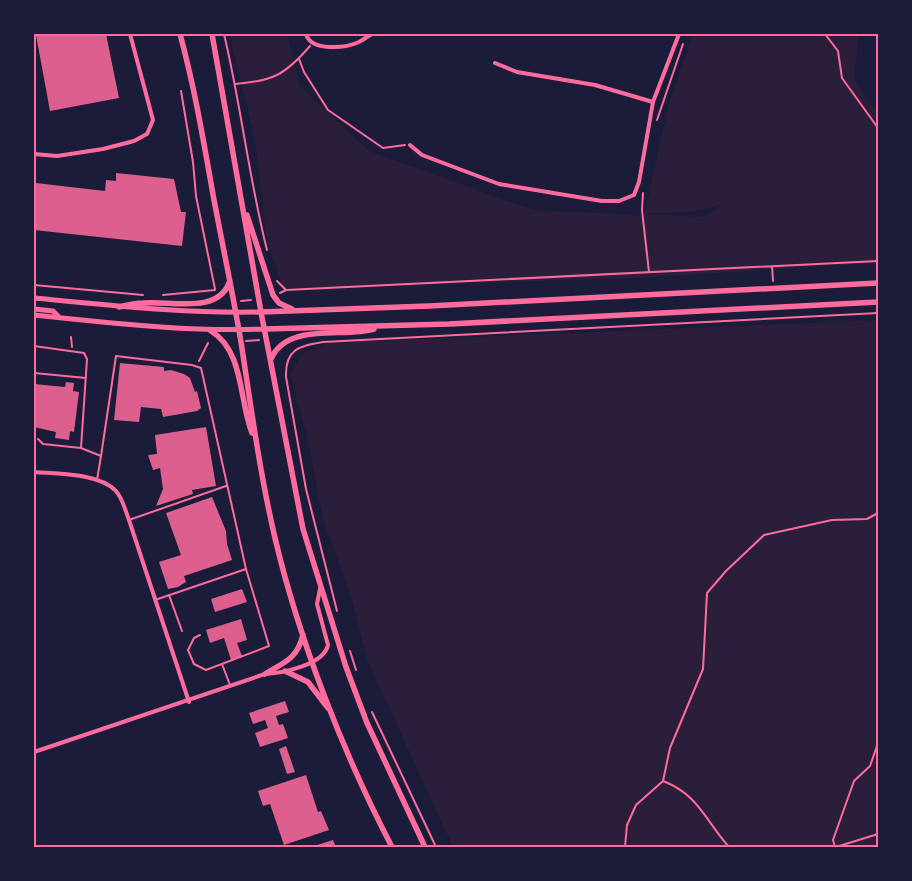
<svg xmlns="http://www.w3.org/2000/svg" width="912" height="881" font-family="Overpass,sans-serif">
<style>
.green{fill:#2a1e3b;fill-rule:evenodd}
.building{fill:#dd5f8e}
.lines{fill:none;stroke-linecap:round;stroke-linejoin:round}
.path{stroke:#ff6b9d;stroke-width:2}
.service{stroke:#ff6b9d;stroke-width:2}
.minor{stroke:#ff6b9d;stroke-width:4}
.secondary{stroke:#ff6b9d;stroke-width:5}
.primary{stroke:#ff6b9d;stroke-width:5.5}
.neatline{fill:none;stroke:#ff6b9d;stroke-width:2}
</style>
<rect width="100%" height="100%" fill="#1b1b3a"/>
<path class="green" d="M229,34h58l13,52 69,65 164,59 111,5 25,-111 24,-70h166l-5,46 24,33v150l-239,15 -356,11 -17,-54 -11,-96zM721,205l-17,12 -59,-3 45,-2z
M878,320v527h-425l-85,-185 -16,-62 -29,-81 -15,-78 -18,-67 12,-21 28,-10z"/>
<path class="building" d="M106,34l13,64 -69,13 -14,-76z
M116,173l58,6 7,33h5l-4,34 -148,-16 2,-47 69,8 1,-11 10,1z
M120,363l44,4v4l7,-1 13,4 6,4 5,14 2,-1 4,17 -4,3 -34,6 -2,-8 -20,-2 -2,15 -25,-2z
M66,382l8,1 -1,8 6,1 -5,40 -4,-1 -1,9 -14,-2 1,-6 -22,-5v-43l31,3z
M206,427l10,59 -24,4 1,4 -37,12 7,-17 -3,-21 -7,2 -5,-15 9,-1 -2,-19z
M212,497l14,34 1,13 5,16 -48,16 2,6 -8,5 -10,2 -9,-27 22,-7 -15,-42z
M242,589l5,13 -32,10 -4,-13z
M241,619l6,21 -10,3 5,13 -11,4 -7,-22 -14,5 -4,-13z
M285,701l4,11 -13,4 3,9 4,-1 5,14 -28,9 -5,-14 13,-5 -3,-8 -12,4 -4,-11z
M286,746l9,26 -8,2 -8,-25z
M306,775l12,37 3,-1 8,19 -45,15 -14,-41 -7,2 -5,-15z
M333,840l3,7h-25z"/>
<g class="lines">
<path class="path" d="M224,34c17,71 25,145 43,216
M825,34l13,17 4,27 36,50
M299,59l5,13 24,38 55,38 22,-3
M235,84c38,-3 50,-9 75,-38
M181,91l12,71 3,34 19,93
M657,120l26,-76
M643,193l-1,17 7,62
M772,266l1,15
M277,281l9,9
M34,285l109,10
M280,293l6,-3 592,-29
M163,295l52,-5
M241,301l10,-1
M71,337l1,10
M246,341l13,-1
M199,361l9,-18
M337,611l-31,-122 -20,-112c-1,-28 13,-31 37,-35l555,-29
M350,651l6,19
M372,712l64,135
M663,781c36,14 42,39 66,66
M625,847l2,-22 9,-20 27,-24 7,-33 33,-79 4,-76 19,-22 38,-36 68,-15 35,-1 11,-6
M835,847l-2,-7 21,-59 16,-15 8,-23
M836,847l42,-13"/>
<path class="service" d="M34,346l50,7 3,6 -6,89 20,8 -4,24
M34,373l52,5
M38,439l5,5 38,4
M101,456l15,-100 76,9 9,3 45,201
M129,520l97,-34
M169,595l13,36
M155,600l91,-31 23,77 -63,24 -12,-6 -6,-14 6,-12 6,-3
M222,664l8,21"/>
<path class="minor" d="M306,34c5,18 40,14 53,8 4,-2 9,-6 13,-8
M495,63l22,9 78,13 58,17
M410,145l12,10 77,29 103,17h17l15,-6 5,-13 14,-80 26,-68
M34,154l23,2 46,-7 31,-8 13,-7 6,-14 -23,-86
M34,472c23,2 65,1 82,19 7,8 9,19 13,29l60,182
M34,752l231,-78c17,-1 59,-9 63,-29l-11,-41 3,-15"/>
<path class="secondary" d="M34,298c75,7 151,16 227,14
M34,309l19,2 6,6
M34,315c78,8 152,17 231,14"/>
<path class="primary" d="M180,34c15,55 24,110 34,166 9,47 19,95 27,142 10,65 19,132 34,196 24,102 69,217 117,309
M212,34l49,278 42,217 43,138 21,56 58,124
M247,215l26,80 6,8 13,6
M119,307c8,-2 16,-4 24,-4 25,-3 74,12 86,-20
M261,312l168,-6 449,-23
M265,329l184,-5 429,-22
M211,331c33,20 28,69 41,102
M271,359c16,-37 72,-21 103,-30
M285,671l23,11 20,26
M265,674c20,-12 32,-15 38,-39"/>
</g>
<rect width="912" height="881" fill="none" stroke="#1b1b3a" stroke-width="70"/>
<rect x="35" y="35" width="842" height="811" class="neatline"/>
</svg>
